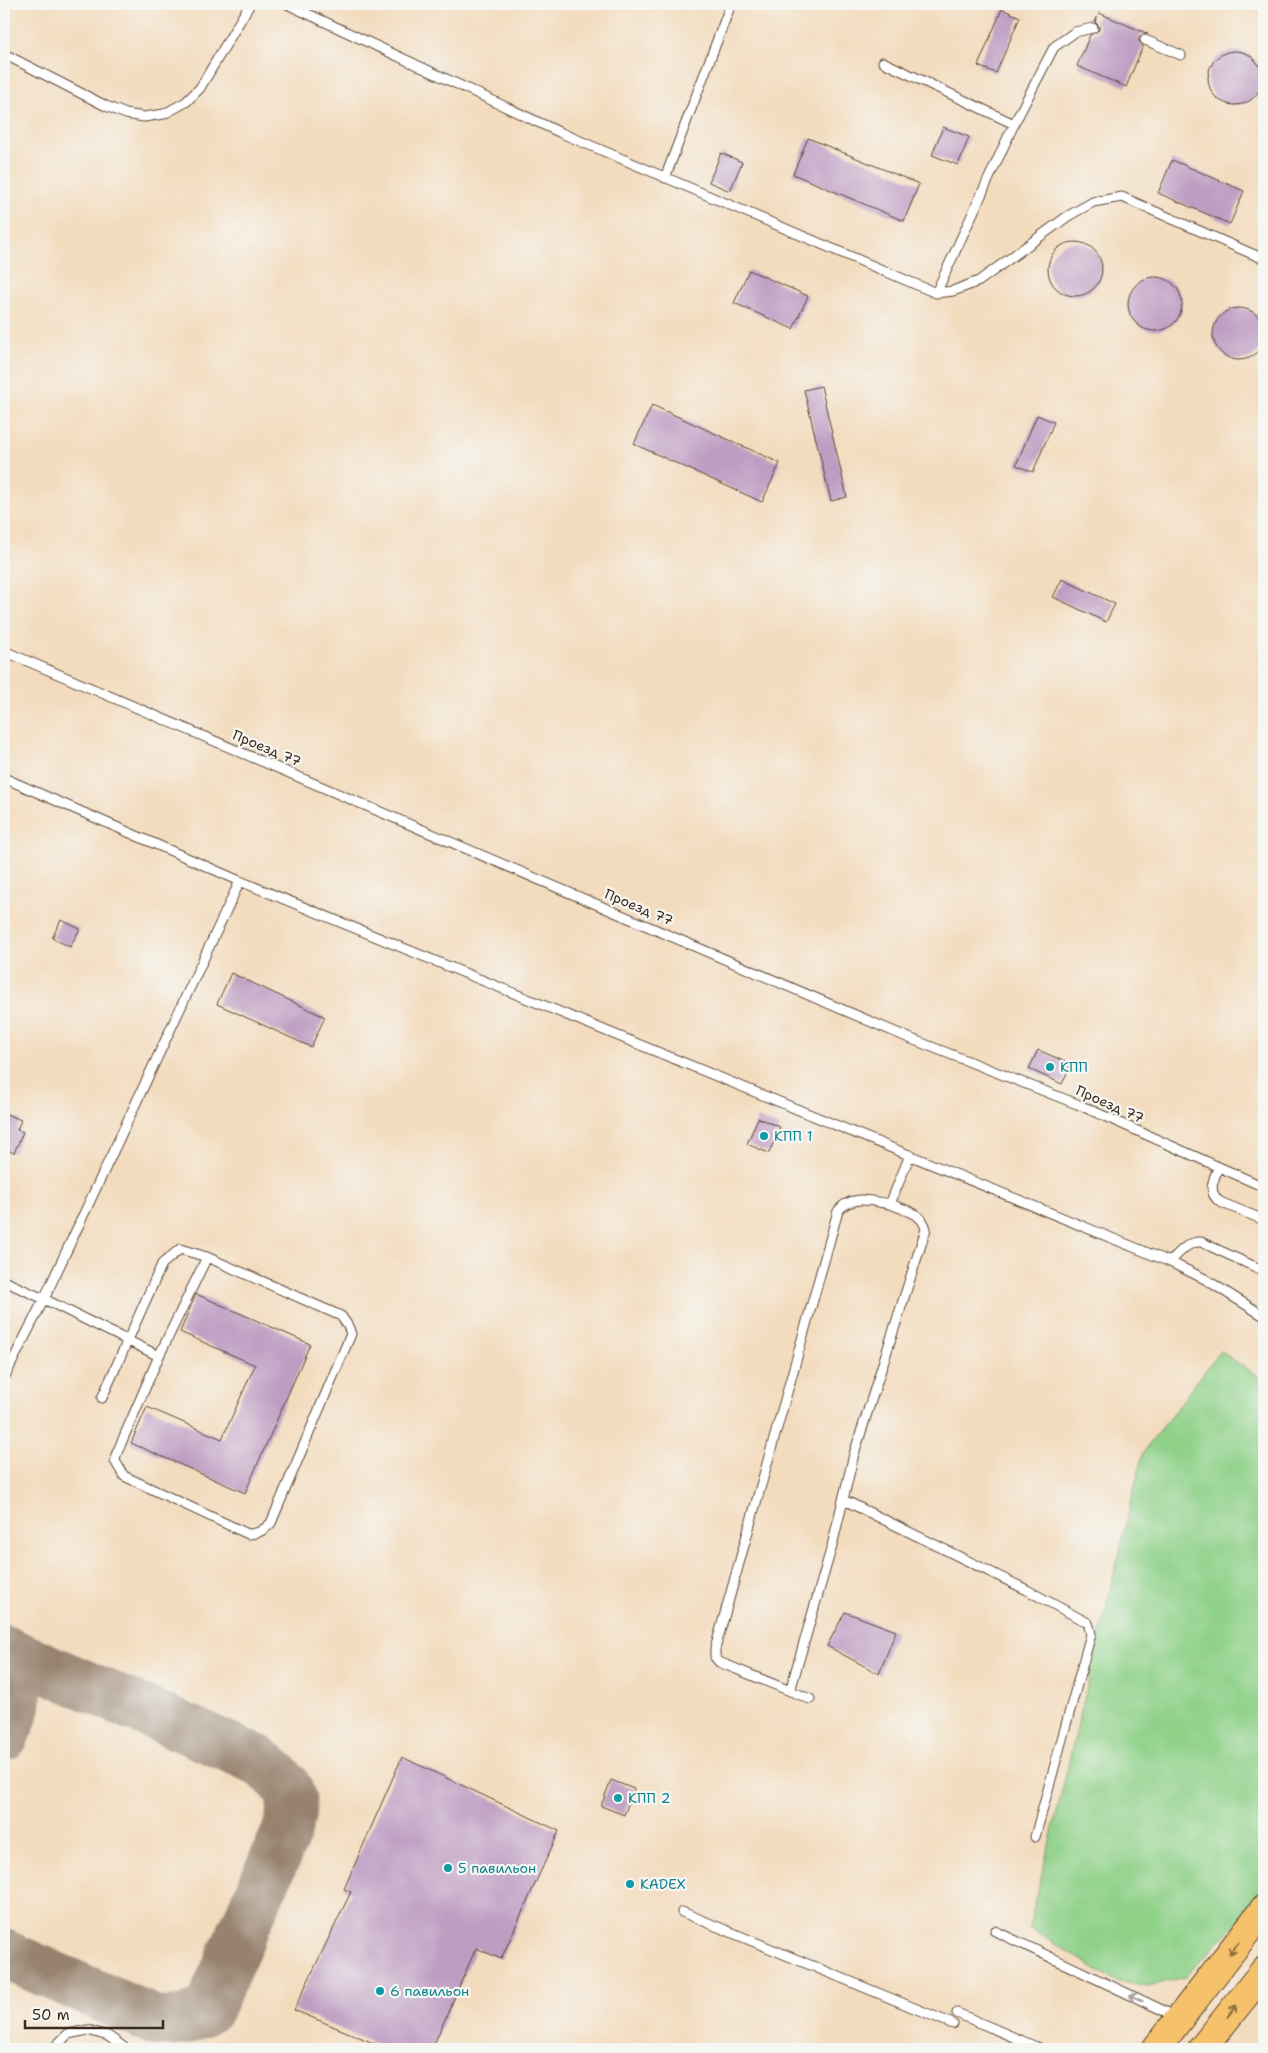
<svg xmlns="http://www.w3.org/2000/svg" width="1268" height="2053" font-family="'Shantell Sans',sans-serif">
<style>
.green{fill:#8fd189;stroke:#657e54}
.lines{fill:none;stroke-linecap:round;stroke-linejoin:round}
.taxiway{stroke:#97826e;stroke-width:50}
.building{fill:#be9dc2}
.service-casing{stroke:#574536;stroke-width:11}
.trunk-casing{stroke:#574536;stroke-width:30}
.service{stroke:#fff;stroke-width:9}
.trunk{stroke:#f5c16b;stroke-width:28}
.oneway{stroke:#8f6e41}
.oneway2{stroke:#a79f9a}
.culture-dot{fill:#0f9aa8;stroke:#f6f6f2;stroke-width:2}
.labels{text-anchor:middle;stroke-width:4.5;stroke-linejoin:round;paint-order:stroke}
.street-label{font-size:14px;fill:#3b2a1e;stroke:#f6f6f2}
.culture-label{font-size:14px;fill:#0d838f;stroke:#f6f6f2;text-anchor:start}
</style>
<rect width="100%" height="100%" fill="#f6f6f2"/>
<filter id="ink" filterUnits="userSpaceOnUse"><feTurbulence type="fractalNoise" baseFrequency=".02" numOctaves="2"/><feDisplacementMap in="SourceGraphic" scale="10" xChannelSelector="R" yChannelSelector="G"/><feConvolveMatrix kernelMatrix="1 2 1 2 8 2 1 2 1" color-interpolation-filters="sRGB"/></filter>
<filter id="wash" filterUnits="userSpaceOnUse"><feTurbulence type="fractalNoise" baseFrequency=".0096" numOctaves="4" result="noise"/><feDisplacementMap in="SourceGraphic" scale="20" xChannelSelector="R" yChannelSelector="G"/><feGaussianBlur stdDeviation="1.12" result="paint"/><feColorMatrix in="noise" values="0 0 0 0 0 0 0 0 0 0 0 0 0 0 0 0 0 1.4 0 .05"/><feComposite in="paint" operator="in"/></filter>
<g filter="url(#wash)">
<rect width="100%" height="100%" fill="#f3dbbd"/>
<path class="green" d="M1220,1351l44,29v510l-15,21 -64,66 -36,9 -31,-4 -89,-54 114,-475z"/>
<g class="lines">
<path class="taxiway" d="M4,1650l254,110c31,24 41,34 28,73l-77,175c-18,12 -29,14 -51,14l-154,-68
M4,1657c9,14 16,36 11,53 -3,9 -8,18 -11,26"/>
</g>
<g id="blocks">
<path class="building" d="M1002,9l18,8 -24,56 -18,-7z
M1099,13l49,21h-4l-5,3v4l4,5 -17,41 -49,-21 13,-31 9,-5v-4l-4,-4z
M1208 78a27 27 0 1 1 54 0a27 27 0 1 1-54 0Z
M943,127l26,10 -11,28 -26,-10z
M808,138l111,46 -15,37 -111,-47z
M721,153l21,9 -12,29 -21,-9z
M1172,160l72,31 -14,33 -72,-31z
M1048 269a27 27 0 1 1 54 0a27 27 0 1 1-54 0Z
M749,270l59,26 -15,33 -59,-26z
M1128 304a27 27 0 1 1 54 0a27 27 0 1 1-54 0Z
M1213 334a26 26 0 1 1 52 0a26 26 0 1 1-52 0Z
M821,386l26,111 -16,4 -27,-111z
M652,405l128,58 -18,39 -128,-58z
M1037,415l17,7 -21,50 -17,-7z
M1062,579l53,25 -9,18 -53,-25z
M61,920l19,9 -10,18 -18,-9z
M231,973l94,44 -14,30 -94,-43z
M1038,1050l33,14 -9,20 -33,-15z
M4,1113l17,7 -4,10 6,2 -9,21 -6,-3 -4,10z
M758,1118l22,9 -11,26 -22,-9z
M196,1294l114,50 -65,149 -114,-50 16,-36 75,32 33,-74 -75,-33z
M845,1612l51,19 -17,43 -52,-28z
M402,1757l157,74 -58,128 -25,-11 -44,101h-44l-94,-39 57,-118 -7,-3z
M611,1780l23,9 -10,26 -23,-9z"/>
</g>
</g>
<g filter="url(#ink)">
<use href="#blocks" fill-opacity="0" stroke="#574536" stroke-width="1"/>
<g class="lines">
<g class="service-casing">
<path id="service" d="M287,4l272,128 377,161 17,-2 26,-10 89,-65 25,-14 29,-5 142,62
M1145,40l36,15
M4,54l102,52 20,8 18,3 20,-3 22,-12 14,-14 50,-84
M883,62l131,62
M665,178l66,-174
M936,293l78,-169 40,-77 21,-15 18,-4
M4,651l905,387 168,66 187,83
M4,778l236,103 930,381 35,17 59,37
M1218,1168c-5,13 -11,24 2,34l44,18
M1170,1262c9,-9 18,-21 31,-20l63,29
M4,1281l40,18 115,57 -43,99 -1,6 9,15 124,58c10,0 16,-4 23,-11l80,-189 -3,-8 -7,-10 -134,-59 -48,99
M4,1378l40,-79 196,-418
M102,1398l60,-134 18,-15 27,8
M844,1500l183,90 61,33 3,11 -56,203
M790,1691l42,-145 22,-92 72,-225c-4,-17 -22,-19 -36,-25l20,-49
M810,1699l-91,-37 -4,-5v-8l123,-438c13,-17 33,-10 52,-7
M682,1912l271,112
M995,1931l182,86
M957,2013l84,36
M53,2049l15,-15 20,-4 20,6 18,13"/>
</g>
<g class="trunk-casing">
<path id="trunk" d="M1156,2049l108,-140
M1202,2049l62,-78"/>
</g>
<use href="#service" class="service"/>
<use href="#trunk" class="trunk"/>
</g>
<defs><path id="oneway-shaft" d="M-6 0H5M1.5-3L5.5 0L1.5 3" fill="none" stroke-width="1.6" stroke-linecap="round" stroke-linejoin="round" transform="scale(1.25)"/></defs>
<g class="oneway">
<use href="#oneway-shaft" transform="translate(1234 1948) rotate(128)"/>
<use href="#oneway-shaft" transform="translate(1232 2011) rotate(-52)"/>
</g>
<use class="oneway2" href="#oneway-shaft" transform="translate(1136 1998) rotate(-155)"/>
</g>
<g class="culture-dot">
<circle cx="1050" cy="1067" r="5"/>
<circle cx="764" cy="1136" r="5"/>
<circle cx="618" cy="1798" r="5"/>
<circle cx="448" cy="1868" r="5"/>
<circle cx="630" cy="1884" r="5"/>
<circle cx="380" cy="1991" r="5"/>
</g>
<g class="labels">
<g class="street-label">
<text transform="translate(267 748) rotate(23)" y="5">Проезд 77</text>
<text transform="translate(639 907) rotate(23)" y="5">Проезд 77</text>
<text transform="translate(1110 1104) rotate(24)" y="5">Проезд 77</text>
</g>
<g class="culture-label">
<text x="1060" y="1072">КПП</text>
<text x="774" y="1141">КПП 1</text>
<text x="628" y="1803">КПП 2</text>
<text x="458" y="1873">5 павильон</text>
<text x="640" y="1889">KADEX</text>
<text x="390" y="1996">6 павильон</text>
</g>
</g>
<rect width="1268" height="2053" fill="none" stroke="#f6f6f2" stroke-width="20"/>
<path d="M25 2020v8h138v-8" fill="none" stroke="#3b2a1e" stroke-width="2.5"/>
<text x="32" y="2020" font-size="15" fill="#3b2a1e" stroke="#f6f6f2" stroke-width="4" paint-order="stroke">50 m</text>
</svg>
